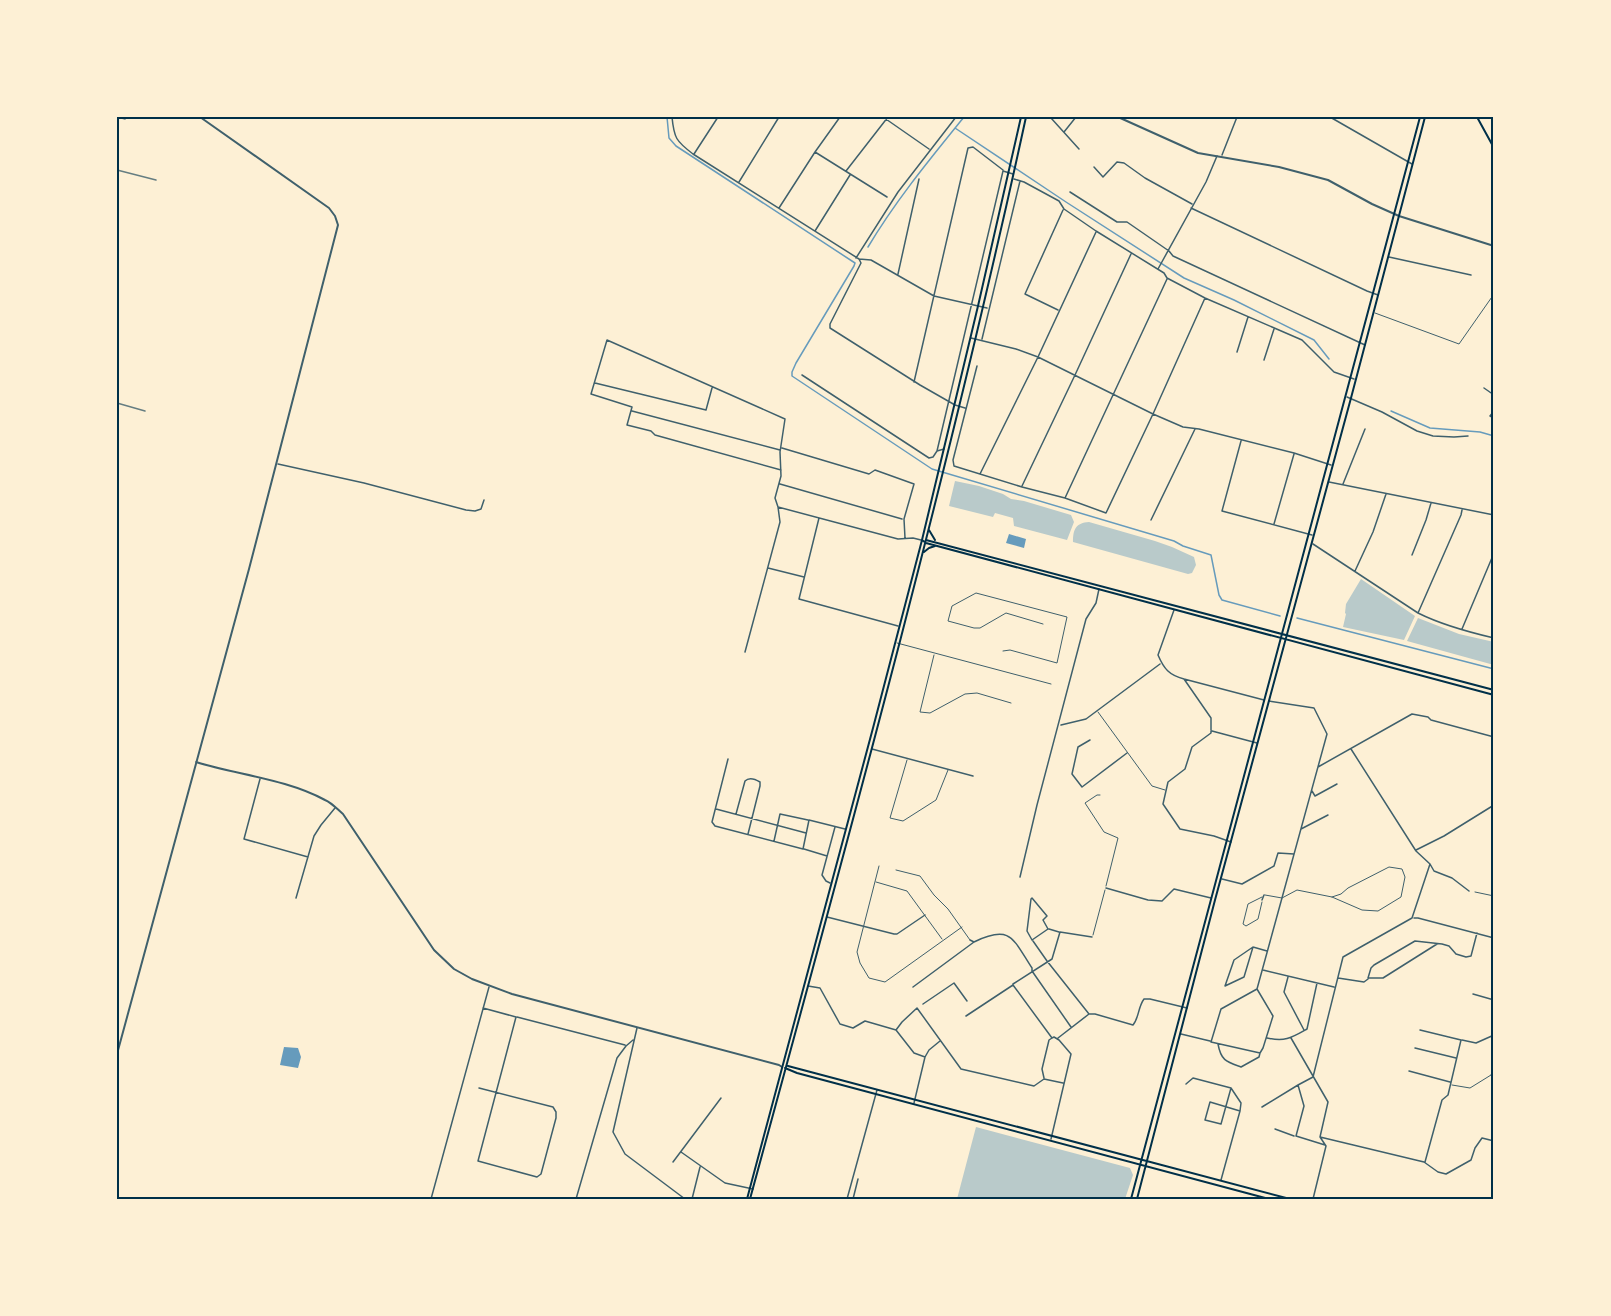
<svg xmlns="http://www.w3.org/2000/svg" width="1611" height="1316" font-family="'Fira Sans Condensed',sans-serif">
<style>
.green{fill:#b9caca}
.water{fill:#669bbc}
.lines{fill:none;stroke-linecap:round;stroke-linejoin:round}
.stream{stroke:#669bbc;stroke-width:1.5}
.service{stroke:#3f606c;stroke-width:1}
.minor{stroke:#3f606c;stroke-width:1.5}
.tertiary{stroke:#3f606c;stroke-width:2}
.secondary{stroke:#003049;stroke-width:2}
.primary{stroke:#003049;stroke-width:2}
.rail{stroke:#657d81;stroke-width:1.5}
.neatline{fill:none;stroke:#003049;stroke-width:2}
</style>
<rect width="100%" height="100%" fill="#fdf0d5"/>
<path class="green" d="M955,481l24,5 24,8 8,5 13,2 47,14 3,7 -7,18 -53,-14 -1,-8 -18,-5 -2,4 -44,-11z
M1089,522l66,19 17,6 22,10 2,8 -4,8 -4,1 -115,-32c0,-13 3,-19 16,-20z
M1361,579l54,37 -11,24 -61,-13 3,-13 -1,-1 1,-9z
M1418,618l41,16 35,8v23l-87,-24z
M976,1127l154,41 3,7 -8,24h-168z"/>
<path class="water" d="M1009,534l17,5 -2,9 -18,-5z
M284,1047l14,1 3,9 -3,11 -18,-3z"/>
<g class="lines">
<path class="stream" d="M667,117l2,21 7,8 179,117 -1,3 -58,97 -4,9v4l140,93 242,72 9,5 28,9 8,40 3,5 58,16
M955,128l111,74 118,76 50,22 80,40 15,19
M868,247c28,-47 62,-88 96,-130
M1391,411l39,17 50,4 14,4
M1297,618l197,51"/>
<path class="service" d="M1375,313l84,31 35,-50
M897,643l154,41
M1003,651l7,-1 47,13 10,-46 -91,-24 -24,13 -4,15 26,7h6l26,-15 37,11
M934,655l-14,57 10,1 35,-19 12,-1 34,10
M1098,712l54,74 13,4
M907,760l-17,58 13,3 33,-21 12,-30
M1100,795h-3l-12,8 19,29 14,6 -12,48
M879,866l-22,86 3,11 9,15 16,4 77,-55
M896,870l24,6 14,19 14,14 22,31
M876,882l31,9 35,48
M1475,892l19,4
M1265,895l17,3 15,-8 35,7 30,13 16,1 23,-14 4,-20 -3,-8 -13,-2 -41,21 -7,6 -9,3
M1262,897l-14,7 -5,20 3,2 12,-7 4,-17
M1093,935l12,-45
M1452,1085l18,3 21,-13 3,-7"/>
<path class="minor" d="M672,117c2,21 4,24 21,37l166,105 2,4 -31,61v4l90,57 35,20 10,3
M883,117l46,32
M1330,117l82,47
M1051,118l28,31
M1064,132l12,-15
M815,152l72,45
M694,154l24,-37
M1222,155l15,-38
M1094,167l9,10 14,-15 7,1 21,15 47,26
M846,171l42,-54
M1014,179l10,3 35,19 5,8 32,22 68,42 3,5 38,20 97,42 32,32 20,7
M739,182l40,-65
M1070,192l47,30h10l42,29 4,5 192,89
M779,208l36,-56 25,-35
M1191,208l176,83 11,4
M815,231l35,-56
M1389,257l82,18
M856,258l42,-66 58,-75
M859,259l12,1 63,36 53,12
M1158,269l48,-87 11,-26
M898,274l21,-95
M1058,310l-33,-16 38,-84
M971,338l45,11 22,8 115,57 30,13 16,2 95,24 37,12
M982,339l38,-158
M1237,352l11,-35
M1264,360l10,-31
M977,366l-24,94 1,6 68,21 43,11 41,15 47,-99 52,-116
M802,375l127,83 4,-1 4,-6 7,-2
M914,382l54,-234 5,-1 30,23
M595,383l111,27 6,-22
M1484,388l10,7
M1347,397l35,15 35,19 16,5 21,1 14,-1
M632,411l148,39
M1494,411l-4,5 4,2
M1241,441l-19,70 90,24
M782,448l87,26 6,-4 39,14 -10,35 1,19
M937,451l66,-280 10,3
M278,464l86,19 102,27 9,1 6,-2 3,-9
M980,474l58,-117 58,-125
M1329,482l165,33
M780,484l122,35
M1343,484l22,-55
M1022,486l53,-111 56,-121
M1065,498l102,-219
M778,507l120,32 15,-1 8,2
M819,518l-20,81 99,27
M1151,520l44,-91
M1274,524l20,-70
M1313,544l105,69c24,12 50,19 76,25
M1412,555l14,-35 5,-17
M768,568l36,9
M1355,571l18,-39 13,-38
M1174,610l-16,45c6,14 11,20 26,24l27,39v12
M1418,613l43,-98 1,-5
M1462,629l32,-76
M745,652l35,-130 -2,-15 -3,-9 6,-22 -1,-24 5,-33 -178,-79 -16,54 41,13 -5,18 24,6 4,4 126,35
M1184,679l80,21
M1061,725l25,-6 74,-55
M1211,731v2l-19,14 -7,22 -17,13 -5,22 17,25 34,7 17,6
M1212,731l45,12
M1090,740l-12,7 -6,27 10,13 45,-34
M872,749l101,27
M1351,749l65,102 14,13 4,7 18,7 17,13
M728,759l-16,63 3,4 88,23 6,-29 36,9
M1318,767l94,-53 16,3 3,3 63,17
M260,779l-16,60 64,18
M1312,791l3,5 22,-12
M716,809l90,24
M736,814l9,-33c4,-4 10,-2 15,1v4l-12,48
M1301,829l27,-14
M774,841l6,-27 28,6
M804,849l23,7
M1416,850l28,-14 50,-31
M1020,877l17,-72 49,-186 10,-16 3,-14
M1222,879l20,5 32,-18 4,-13 16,1
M830,883l-4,-2 -4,-6 13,-48
M1106,888l42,12 14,1 12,-12 37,9
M296,898l18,-62 7,-11 14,-17
M1032,898l15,18 -4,4 5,9 -16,11 -5,-9 4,-32z
M1262,900l2,-5
M827,917l67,17h3l28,-19
M1414,918h4l76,20
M1049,929l10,3
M970,940l4,2c37,-18 39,-3 58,26v3l39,56
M1033,941l14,20 42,53
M1437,944l-54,34h-15l3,-10 3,-3 41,-24 27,3 7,2 7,8 10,3 5,-1 6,-23
M1253,947l-9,30 -19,9 9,-26 19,-13 14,4
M1263,970l71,17
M1288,977l-4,15 20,38
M1338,978l26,4 4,-3
M1013,984l39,-25 8,-27 32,5
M808,986l12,2 20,36 13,4 12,-7 31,9 18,23 11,4
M913,987l61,-45
M1257,989l-36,20 -10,33 49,11 3,-5 10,-32 -16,-27 70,-255 -13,-26 -45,-7
M1473,994l21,6
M923,1004l31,-21 13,18
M966,1016l47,-31 39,53 2,-1 5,3 12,14 -20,85
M517,1017l108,28
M637,1028l-24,104 12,22 60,45
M896,1030l6,-8 15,-14 44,61 73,17 10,-7 19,4
M1420,1030l41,10 -13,55 -6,5 -17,62
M1181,1034l29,7
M1058,1038l31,-24h6l38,11c6,-7 5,-18 11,-26h6l37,9
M1267,1038c18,4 24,0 40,-9l10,-46
M1291,1038l37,64 -8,35 6,9 -13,53
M1462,1040l14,3 18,-8
M1218,1044c3,17 9,18 23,23l18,-10 1,-4
M1415,1048l41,10
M1409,1071l41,11
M1044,1078l-2,-9 7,-29 3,-2
M1186,1084l7,-6 38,10 10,15 -1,8
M1298,1085l15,-8 30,-120 69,-39 18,-54
M479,1088l74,19 3,5v6l-15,56 -4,3 -59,-16 38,-144 -33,-9
M914,1103l11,-46 4,-7 11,-9
M1262,1107l36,-22 6,21 -8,30 29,9
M1275,1129l19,7
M1320,1137l104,25 14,10 8,2 25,-14 4,-12 7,-10 12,3
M681,1152l44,31 28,6
M673,1162l48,-64
M1221,1180l19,-69 -30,-9 -5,18 16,4 10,-36
M431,1199l58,-212
M576,1199l41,-141 9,-12 7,-6
M692,1199l8,-32
M847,1199l30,-109
M853,1199l5,-20"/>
<path class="tertiary" d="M1118,117l80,36 81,14 49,13 44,24 27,12 95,30
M196,762c42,13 90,17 129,38 7,3 12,9 18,14l91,136 20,19 18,10 40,15 267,71 3,2
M117,1054l132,-485 89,-344 -3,-9 -6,-8 -129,-91"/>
<path class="secondary" d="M929,530l6,10
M922,540l4,3 568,152
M926,540l568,150
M924,552l5,-4 6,-2
M788,1066l502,133
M785,1068l12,5 472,126
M747,1199l126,-471 49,-188 56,-234 43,-189
M750,1199c98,-359 197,-718 276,-1082
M1131,1199l289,-1082
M1137,1199l78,-299 136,-502 74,-281"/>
<path class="primary" d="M1477,117l17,31
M1493,1199l1,-4"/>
<path class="rail" d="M118,117l7,2
M117,170l39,10
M117,403l28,8"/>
</g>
<rect width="1611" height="1316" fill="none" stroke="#fdf0d5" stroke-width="237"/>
<rect x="118" y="118" width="1374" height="1080" class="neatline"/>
</svg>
